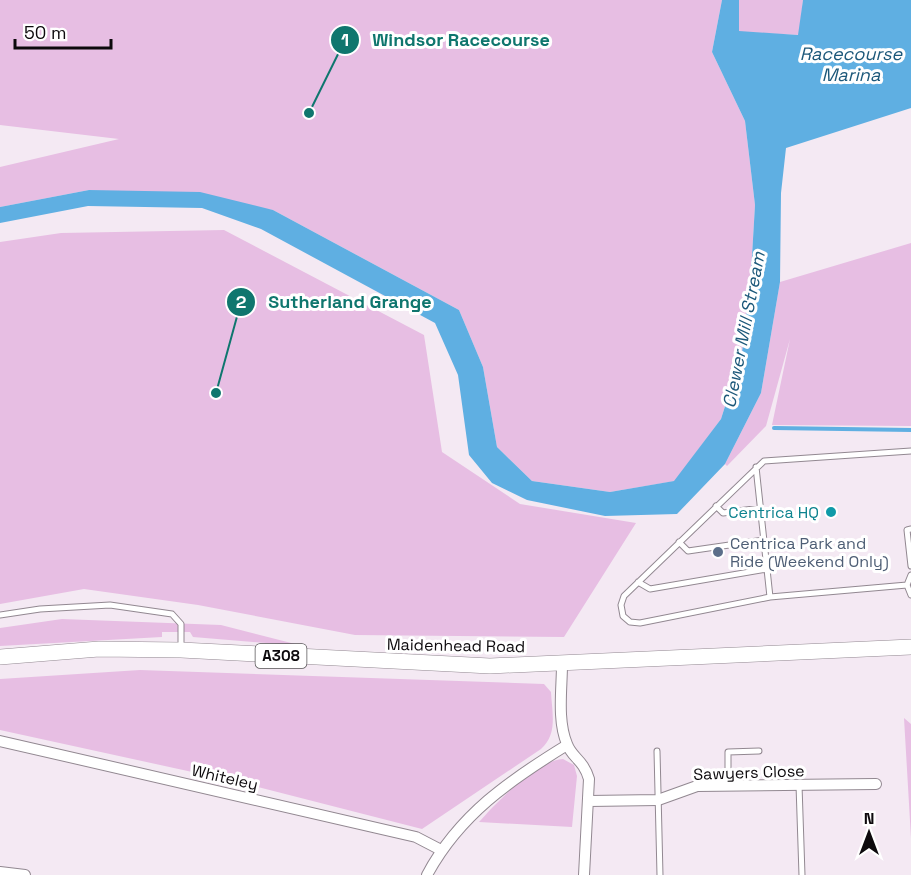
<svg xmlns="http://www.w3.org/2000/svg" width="911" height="875" font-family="'Space Grotesk',sans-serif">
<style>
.green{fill:#e7bee3}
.water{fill:#5fafe2}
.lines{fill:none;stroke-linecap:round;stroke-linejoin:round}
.stream{stroke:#5fafe2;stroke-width:4}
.service-casing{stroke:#928891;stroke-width:7}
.minor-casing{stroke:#928891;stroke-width:12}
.primary-casing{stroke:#928891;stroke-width:16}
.service{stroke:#fff;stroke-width:5}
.minor{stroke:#fff;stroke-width:10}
.primary{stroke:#fff;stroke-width:15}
.culture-dot{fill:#0f9aa8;stroke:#fff;stroke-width:2}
.service-dot{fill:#5c6f8a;stroke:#fff;stroke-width:2}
.labels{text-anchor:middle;stroke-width:6;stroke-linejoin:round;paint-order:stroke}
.shield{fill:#fff;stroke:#565456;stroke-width:1.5}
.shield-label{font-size:15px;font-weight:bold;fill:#0d0a0d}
.culture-label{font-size:16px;fill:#0d838f;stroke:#fff;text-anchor:end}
.service-label{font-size:16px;fill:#4e5e75;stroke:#fff;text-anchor:start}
.street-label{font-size:16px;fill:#0d0a0d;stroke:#fff}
.water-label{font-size:18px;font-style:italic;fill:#1c587a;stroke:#fff}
.leader{fill:none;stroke:#0f766e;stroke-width:2}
.callout-dot{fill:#0f766e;stroke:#fff;stroke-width:2}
.mark-label{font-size:18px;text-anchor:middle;font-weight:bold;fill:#fff}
.callout-label{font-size:18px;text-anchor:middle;font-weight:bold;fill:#0f766e;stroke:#fff;stroke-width:6;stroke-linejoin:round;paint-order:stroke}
</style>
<rect width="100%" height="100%" fill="#f4e9f3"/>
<path class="green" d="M0,0h722l-10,52 33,69 10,84 -4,68 -9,80 -21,66 -46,62 -65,11 -78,-11 -35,-34 -14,-80 -24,-57 -186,-100 -184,-20 -89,17v-40l119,-28 -119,-14z
M739,0h64l-4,35 -60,-3z
M224,230l200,105 18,117 78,52 116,19 -72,114 -209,-2 -157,-30 -114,-16 -84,15v-362l61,-9z
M911,243v183l-139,-1 18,-86 -24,87 -39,40 -2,-2 36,-71 19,-111z
M62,619l159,6 82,21 -110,-9 -3,-5h-28v5l-162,9v-18z
M140,670l404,14 7,8c1,21 7,42 -10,57l-119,80 -184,-47 -238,-52v-51z
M904,718l7,6v114z
M563,759l11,6 3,11 -5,51 -93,-5c17,-19 58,-62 84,-63z"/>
<path class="water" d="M722,0h17v31l59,4 5,-35h108v108l-125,40 -5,45 -1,89 -19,111 -36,71 -48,50 -72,2 -78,-16 -35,-17 -23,-28 -11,-80 -23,-52 -174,-94 -59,-21 -114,-2 -88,17v-16l89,-17 111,2 73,18 186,100 24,57 14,80 35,34 78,11 64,-11 47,-62 21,-66 9,-80 4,-68 -10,-84 -33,-69z"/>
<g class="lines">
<path class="stream" d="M774,428l137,2"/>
<g class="service-casing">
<path id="service" d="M756,467l14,130
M716,506l7,7 38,-5
M911,529l-4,1 4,36
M679,542l9,9 76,-11
M911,575l-4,10 4,10
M638,582l12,7 117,-20
M907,585l-137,12 -130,26 -10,-1 -7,-6 -2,-11 3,-9 140,-135 147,-10
M0,615l40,-6 70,-4 62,9 9,10v25
M657,751l3,124
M728,785v-33l31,-1
M799,785l3,90"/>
</g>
<g class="minor-casing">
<path id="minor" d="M562,664c0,25 -5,56 5,80 5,14 16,15 22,35l-5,96
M0,741l416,96 25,13
M589,801l69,-1 39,-14 179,-2
M0,872l25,3
M427,875c32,-60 83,-95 140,-130"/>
</g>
<g class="primary-casing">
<path id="primary" d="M0,657l99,-8 82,1 309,16 421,-19"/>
</g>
<use href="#service" class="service"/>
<use href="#minor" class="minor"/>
<use href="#primary" class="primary"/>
</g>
<circle class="culture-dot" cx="831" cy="512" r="6"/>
<circle class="service-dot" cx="718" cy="552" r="6"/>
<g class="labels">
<rect class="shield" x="255.5" y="644" width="51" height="24" rx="4.5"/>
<g class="shield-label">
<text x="281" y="661">A308</text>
</g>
<g class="culture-label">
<text x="819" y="518">Centrica HQ</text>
</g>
<g class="service-label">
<text x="730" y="549">Centrica Park and<tspan x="730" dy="18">Ride (Weekend Only)</tspan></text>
</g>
<g class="street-label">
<text transform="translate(456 645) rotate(1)" y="6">Maidenhead Road</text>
<text transform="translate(749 772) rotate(-2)" y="6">Sawyers Close</text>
<text transform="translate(225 777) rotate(13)" y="6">Whiteley</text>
</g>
<g class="water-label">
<text x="851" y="60">Racecourse<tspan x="851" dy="21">Marina</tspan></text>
<text transform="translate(744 330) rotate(-79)" y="6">Clewer Mill Stream</text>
</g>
</g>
<path class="leader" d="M309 113L345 40M216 393L241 302"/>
<g class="callout-dot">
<circle cx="309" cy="113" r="6"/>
<circle cx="216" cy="393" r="6"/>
<circle cx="345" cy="40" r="15"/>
<circle cx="241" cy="302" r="15"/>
</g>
<g class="mark-label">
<text x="345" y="46">1</text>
<text x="241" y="308">2</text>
</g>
<g class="callout-label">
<text x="461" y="46">Windsor Racecourse</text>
<text x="350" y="308">Sutherland Grange</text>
</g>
<g transform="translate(869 833)" stroke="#ffffff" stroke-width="4.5" paint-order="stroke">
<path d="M0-4.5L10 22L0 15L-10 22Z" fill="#0d0a0d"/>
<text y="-9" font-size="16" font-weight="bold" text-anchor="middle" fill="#0d0a0d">N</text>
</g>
<path d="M15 39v9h96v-9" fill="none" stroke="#0d0a0d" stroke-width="3"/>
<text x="24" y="39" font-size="18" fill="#0d0a0d" stroke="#ffffff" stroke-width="4.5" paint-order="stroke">50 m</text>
</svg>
